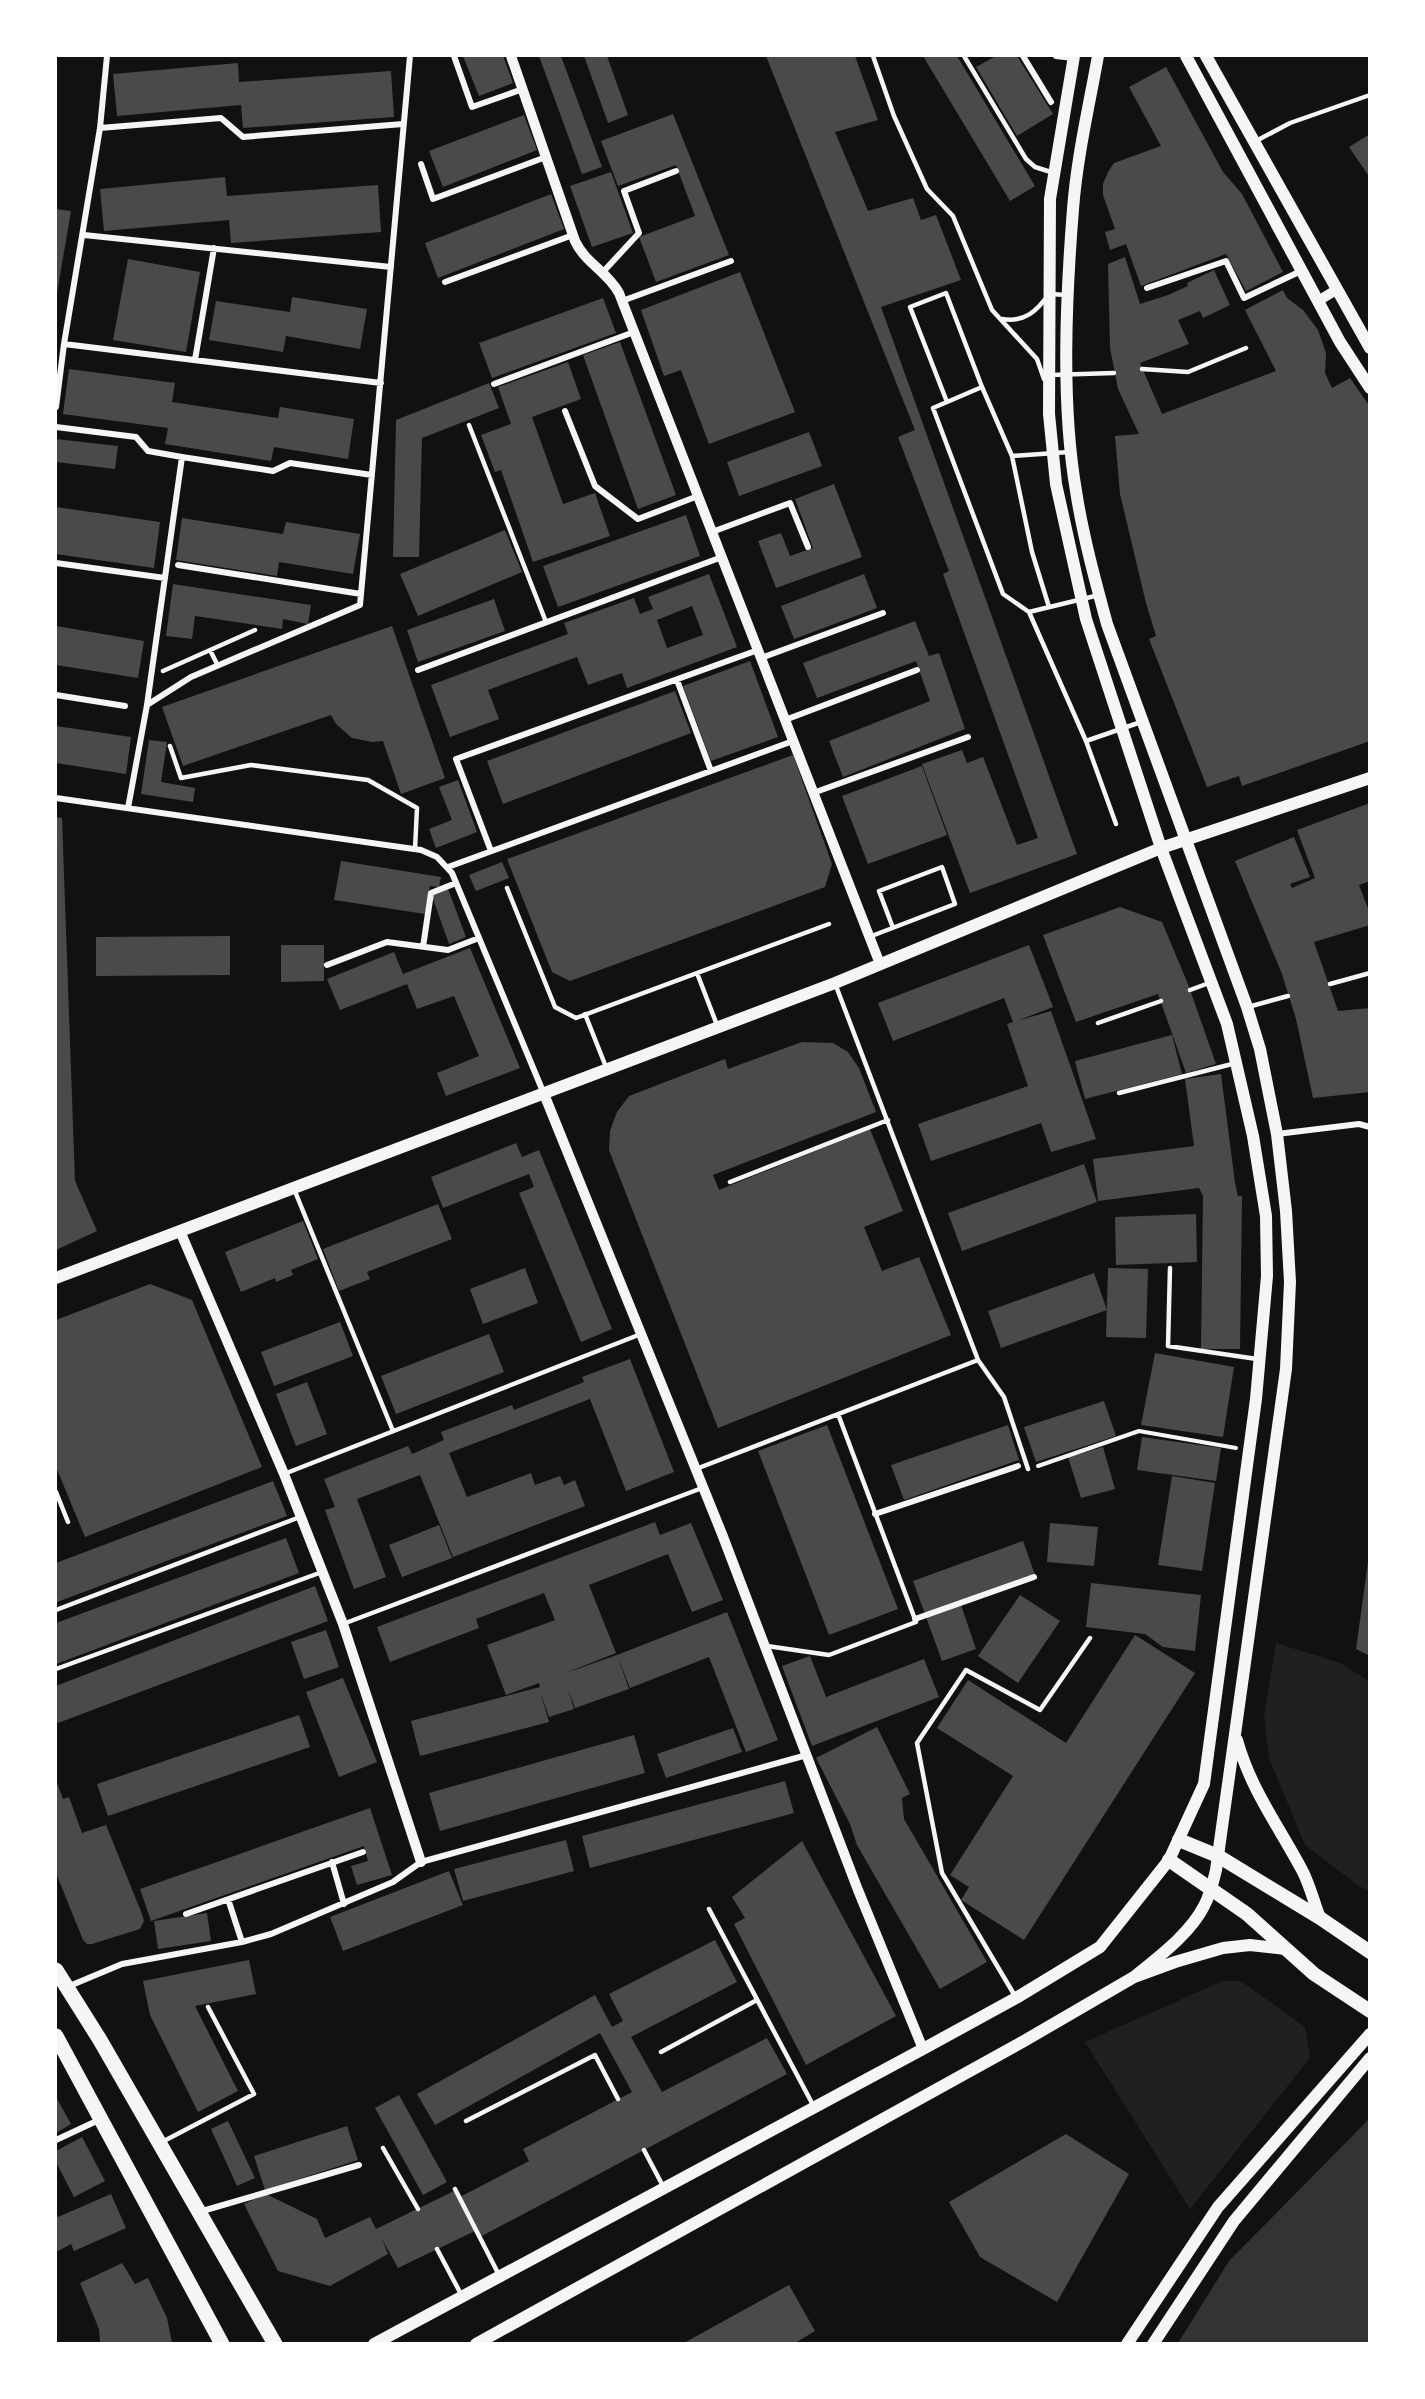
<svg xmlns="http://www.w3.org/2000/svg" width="1425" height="2399" font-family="'Fira Sans',sans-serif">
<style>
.green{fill:#202020}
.water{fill:#333}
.building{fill:#4a4a4a;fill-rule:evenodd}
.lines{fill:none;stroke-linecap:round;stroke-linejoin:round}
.path{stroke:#f5f5f5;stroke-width:4}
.service{stroke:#f5f5f5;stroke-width:4.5}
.minor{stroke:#f5f5f5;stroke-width:6}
.tertiary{stroke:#f5f5f5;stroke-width:10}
.secondary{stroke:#f5f5f5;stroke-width:12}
.primary{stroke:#f5f5f5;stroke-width:14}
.trunk{stroke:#f5f5f5;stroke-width:15}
</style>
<rect width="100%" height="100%" fill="#111"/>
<path class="green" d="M1276,1643l64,20 29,18v210l-10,-5 -54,-41 -36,-87 -5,-43z
M1223,1981h18l64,46 5,31 -120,151 -105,-167z"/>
<path class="water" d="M1369,2119v224h-191l51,-82z"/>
<path class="building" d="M463,56h40l10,27 -34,13z
M539,56h22l41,111 -20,7z
M584,56h23l21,59 -20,8z
M766,56h89l23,64 -43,12 33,79 45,-13 8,22 15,-5 25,65 -80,27 196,547 -107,39 -48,-129 40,-14 5,13 16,-6 34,88 21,-7 -95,-264 6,-3 -51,-134 17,-7z
M923,56h34l78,130 -25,15z
M996,56h21l36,58 -36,22 -41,-69z
M238,63l1,19 152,-11 3,46 -151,11 -2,-23 -124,11 -4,-42z
M1166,67l57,105 19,22 41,78 -37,19 -20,-37 -85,32 -15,-42 -16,6 -5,-18 10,-3 -12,-34v-11l5,-12 6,-9 47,-17 -32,-59z
M673,114l56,141 -73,27 -17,-45 56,-21 -19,-51 -58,21 -17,-45z
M524,115l13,35 -94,37 -14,-36z
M1370,134v44l-21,-31z
M611,172l22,61 -41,14 -22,-61z
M225,177l2,19 151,-11 3,47 -150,11 -2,-23 -125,11 -4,-42z
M551,194l13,35 -126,49 -13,-35z
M56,209l15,2 -14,82h-1z
M1125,257l15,47 28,-9 20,-9 -1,-3 27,-13 16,35 -27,13 -3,-7 -22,9 11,24 -49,19 22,51 114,-43 -31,-61 38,-20 4,8 16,12 15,20 8,23 -1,20 7,15 18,-10 20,29v334l-128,45 -3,-10 -32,11 -58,-148 7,-3 -10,-33 -26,-109 -5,-58 24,-2 -21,-45 -8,-41 -2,-84z
M128,259l72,13 -14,80 -73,-12z
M740,272l55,140 -86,32 -28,-74 -17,6 -23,-66z
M292,297l75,12 -7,40 -74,-13 -3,16 -74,-12 7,-39 74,11z
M603,298l13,35 -124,45 -13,-35z
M620,342l56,153 -38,14 -55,-154z
M568,362l13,37 -49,18 31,87 32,-11 15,43 -77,26 -32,-92 -6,2 -14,-37 30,-11 -13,-37z
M69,369l106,14 -3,19 106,16 2,-11 74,12 -6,40 -74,-12 -3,14 -106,-17 3,-16 -105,-14z
M489,383l10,25 -77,30 -3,119h-26l3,-137z
M809,432l13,34 -83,30 -12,-34z
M56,439l62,7 -3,23 -59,-7z
M834,484l28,73 -86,31 -18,-47 23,-8 9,23 23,-8 -18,-49z
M56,507l104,15 -6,46 -98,-14z
M686,515l14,41 -142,51 -15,-41z
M182,518l101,16 3,-12 74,12 -7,40 -74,-12 -2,14 -101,-16z
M505,530l17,42 -104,44 -18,-42z
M709,574l28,73 -110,41 -5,-15 -34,12 -11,-28 -89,33 11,29 -49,18 -19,-52 137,-51 -4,-11 70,-25 6,16 13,-5 -5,-12zM692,606l11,29 -36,13 -10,-28z
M864,574l13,34 -83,31 -13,-33z
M173,584l138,21 -3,19 -25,-5 -1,10 -87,-13 -3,23 -26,-3z
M494,599l11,32 -87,31 -11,-32z
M915,621l14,35 10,-3 26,76 -122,48 -14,-36 101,-40 -14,-40 -99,37 -14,-35z
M56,626l88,15 -6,37 -82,-13z
M392,626l53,152 -44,16 -18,-53 -11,1 -20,-4 -16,-14 -5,-9 -148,51 -21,-59z
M750,661l28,76 -67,24 -28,-75z
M675,691l16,42 -188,71 -16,-43z
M56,726l75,11 -5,37 -70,-11z
M149,740l18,2 -6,40 34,6 -2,14 -52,-8z
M793,755l39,109 -7,23 -255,94 -18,-9 -45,-113z
M922,766l25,69 -79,29 -26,-68z
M458,780l19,52 -41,16 -7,-19 23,-9 -13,-33z
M1370,803v78l-11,4 11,29v11l-56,17 24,69 32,-3v84l-57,6 -17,-79 -14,-45 -47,-113 59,-24 16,40 -20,7 2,4 23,-10 -18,-48z
M56,817l6,1 13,363 22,50 -41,19z
M341,861l100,16 -2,10 -9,-1 -5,28 -91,-14z
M502,862l7,16 -33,13 -7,-16z
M448,889l18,48 -17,7 -17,-48z
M1120,907l42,15 26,62 28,80 -30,9 -28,-79 -82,28 -33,-87z
M230,936v39l-134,1v-39z
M281,945h43v36l-43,1z
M1029,945l24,62 -36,14 34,-10 45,128 -45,13 -10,-29 -110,38 -13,-37 110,-38 -21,-62 6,-2 -9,-24 -111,43 -15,-38z
M470,948l50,120 -74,28 -9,-23 42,-17 -25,-60 -37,13 -10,-25 -67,26 -13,-31 67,-27 9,22z
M1172,1035l10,39 -97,25 -10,-38z
M802,1042l31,1 15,9 11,16 17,44 -163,63 6,15 151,-61 33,82 -39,16 18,44 37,-14 32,78 -233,93 -104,-265 -5,-13 1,-19 7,-19 12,-16 96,-37 3,10z
M1221,1074l14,109 3,13h4l-2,153h-39l2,-153 -4,-8 -101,13 -5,-42 101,-13 -9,-67z
M516,1143l6,14 17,-7 73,179 -31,13 -62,-149 15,-6 -5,-13 -86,34 -12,-31z
M1084,1164l13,38 -135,49 -14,-38z
M438,1204l14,35 -85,33 3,7 -31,12 -16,-42z
M1196,1214l1,48 -81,3 -1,-48z
M303,1221l15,38 -27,11 2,5 -17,7 -1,-4 -34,14 -16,-40z
M525,1268l13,35 -55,21 -13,-35z
M1108,1268l40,1 -2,69 -40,-1z
M1094,1273l13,37 -106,38 -13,-37z
M150,1284l42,16 70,167 -177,70 -29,-70v-147z
M340,1322l13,34 -79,30 -13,-34z
M489,1334l15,38 -108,42 -15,-38z
M1155,1353l79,14 -11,70 -82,-12z
M630,1359l44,113 -48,19 -36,-92 -141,54 18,44 64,-24 4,12 25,-9 4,9 11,-5 10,26 -132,51 -33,-82 -63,24 29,78 -32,12 -29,-79 10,-3 -11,-28 84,-33 4,8 32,-14 -3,-8 71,-27 2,5 70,-28 -2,-5z
M307,1382l20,52 -31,12 -20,-52z
M1104,1401l12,35 -80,26 -12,-35z
M827,1425l71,184 -69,26 -71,-184z
M1008,1425l11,35 -115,40 -13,-35z
M1142,1437l79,11 -5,33 -79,-11z
M1103,1447l12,42 -34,9 -13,-41z
M1172,1476l43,7 -13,88 -44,-6z
M273,1481l14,35 -230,86 -1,-39z
M655,1522l5,13 31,-12 32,77 -31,12 -24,-58 -79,31 27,68 -53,21 54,-19 12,34 -54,19 -7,-19 6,20 -25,8 -9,-26 9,31 -129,34 -9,-35 129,-34 -1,-4 11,-4 -44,16 -19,-50 68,-25 -11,-27 -68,26 3,9 -89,34 -13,-35z
M1050,1523l48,4 -4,39 -47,-4z
M439,1525l13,33 -50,19 -13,-32z
M286,1538l13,35 -243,91v-41z
M1023,1541l12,34 -110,39 -12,-33z
M1368,1562h2v94l-14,-7z
M1091,1583l110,12 -6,56 -32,-4 -18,-13 -59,-7z
M315,1586l13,35 -270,102 -2,-5v-32z
M1020,1595l40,26 -42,62 -40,-27z
M961,1605l15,44 -34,12 -16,-44z
M727,1612l51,128 -32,12 -37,-95 -79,31 -13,-33z
M326,1630l13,37 -35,12 -13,-37z
M1135,1635l60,38 -171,267 -63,-40 8,-13 -19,-12 63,-99 -76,-48 31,-48 98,63z
M810,1656l16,41 98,-38 15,38 -127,49 -30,-80z
M343,1678l34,84 -38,15 -33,-85z
M299,1715l11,32 -202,69 -11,-32z
M877,1727l33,67 -8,4 2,21 83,143 -47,27 -83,-144 -7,-21 -34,-66z
M733,1728l9,24 -76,26 -9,-24z
M634,1735l11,38 -205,58 -11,-38z
M56,1780l7,19 6,-2 13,36 24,-8 36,89 2,7 -4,8 -48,15h-5l-4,-4 -27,-67z
M785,1781l9,32 -204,55 -8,-32z
M370,1808l22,67 -35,10 -6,-19 17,-5 -4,-15 -213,75 -11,-32z
M566,1840l8,31 -111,30 -9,-32z
M802,1841l94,175 -90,49 -72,-141 11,-6 -13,-21z
M449,1871l14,34 -120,46 -13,-34z
M207,1913l4,28 -53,8 -4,-28z
M715,1940l22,42 -106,55 31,55 105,-54 20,36 -307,163 -20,-40 69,-36 -6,-12 109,-57 -32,-59 -165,92 -18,-31 178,-99 17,32 11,-6 -14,-27z
M249,1960l7,34 -61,12 43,85 -40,21 -48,-97 -7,-34z
M399,2095l48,87 -24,13 -48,-87z
M56,2097l15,27 -15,9z
M228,2121l27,57 -18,8 -26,-57z
M347,2126l11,34 -93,30 -11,-34z
M1066,2134l63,40 -72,128 -77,-45 -31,-55z
M82,2137l23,44 -31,16 -18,-35v-11z
M454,2191l21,40 -77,37 -16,-29 6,15 -58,32 -52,-15 -34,-67 22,-10 51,25 8,19 45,-21 6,12z
M111,2194l15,34 -52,23 -3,-7 -15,8v-41l2,6z
M122,2263l13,21 13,-6 19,40 5,25h-72l-1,-14 -19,-46z
M789,2285l26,46 -20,12h-111z"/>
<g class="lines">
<path class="path" d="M1038,1466l101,-35 97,17"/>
<path class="service" d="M873,56l21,60 33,73 26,27 39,94 45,49 7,20
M964,56l62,103 9,8 19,6
M1256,141l34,-18 80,-28
M1002,319c22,4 35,-8 47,-25l18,1
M1142,369l46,3 58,-24
M1051,375l63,-2
M947,402l-37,-95 36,-14 36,94
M469,425l77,197
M1012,456l57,-4
M1049,607l-17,-55 -20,-96 -30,-69 -49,21 70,186 26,18 57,129 55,-19
M1029,612l70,-17
M210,650l8,16
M163,671l92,-41
M1086,741l30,83
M170,746l11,32 70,-13 117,15 49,28 -2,41
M507,888l48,119 21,11 253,-94
M869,937l86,-33 -13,-37 -63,24 14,37
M697,973l20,52
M1330,984l40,-11
M1190,990l19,-7
M1248,1007l40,-11
M585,1014l21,53
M1098,1023l63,-22
M1119,1093l117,-30
M730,1182l158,-62
M294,1189l99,242
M1170,1268l-2,78 89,13
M978,1360l26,37 24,72
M696,1469l282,-109 -142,-374
M284,1474l357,-140
M56,1492l12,30
M56,1610l244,-93
M343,1624l359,-136
M767,1646l62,9 87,-33 -78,-208
M56,1669l266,-97
M709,1909l104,196
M1015,1996l-73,-123 -25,-130 49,-73 74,40 50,-72
M661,2052l96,-52
M466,2121l129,-66 23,44
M162,2142l92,-48 -46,-87
M383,2148l35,61
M644,2150l20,38
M455,2189l44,86
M437,2249l25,47"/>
<path class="minor" d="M107,56l-7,72 -36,216 317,39
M454,56l18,51 51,-18
M1023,56l28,46
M1056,56l17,2
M100,128l121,-10 22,19 160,-13
M421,164l12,35 113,-42
M84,235l307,32
M603,272l36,-39 -15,-42 52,-20
M445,282l128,-47
M1147,288l79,-27 18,37 57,-27
M622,301l109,-40
M195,360l19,-112
M494,384l140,-52
M56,407l8,-63
M565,411l30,75 43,33 60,-23
M56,427l80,10 12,14 34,6 91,14 17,-8 82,12
M712,532l78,-29 18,44
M56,563l109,15
M178,565l183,29
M761,658l122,-45
M418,670l304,-113
M677,680l34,91
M56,695l69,11
M147,705l35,-248
M785,720l132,-50
M813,793l155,-56
M56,798l365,52 16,7 15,16 92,221
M128,808l19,-103 44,-28 169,-72 50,-549
M491,851l-35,-92 302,-109
M448,867l345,-126
M423,947l8,-54 25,-10
M327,965l60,-23 61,8 31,-12
M1277,1134l82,-10 11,3
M875,1514l143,-48
M915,1619l119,-42
M332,1862l12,42
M228,1899l14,43
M186,1914l177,-62
M67,1987l55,-23 120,-22 29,-8 122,-52 28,-20 386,-107
M56,2140l45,-21
M199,2212l160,-47"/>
<path class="tertiary" d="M511,56l64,185c11,23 32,30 44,52l261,671
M1318,301l18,-11
M544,1094l178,440 136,356 65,159
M180,1231l104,243 59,150 78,238"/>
<path class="secondary" d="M1098,56c-9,50 -21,101 -25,153 -7,88 -12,195 3,282 7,45 19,89 31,133l140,383 13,42 17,85 9,77 4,71 -4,87 -70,501c-3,13 -6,25 -12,36 -14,28 -47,52 -70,71
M1186,56l154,286 30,46
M1206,56l164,292
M56,1278l779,-295 326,-135 209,-70
M1237,1740c14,50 41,85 65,130 8,15 12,33 18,48
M374,2344l549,-295 93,-51 84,-51 69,-87 35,-76 52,-385 11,-123 -1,-60 -13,-80 -26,-112 -66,-176 -75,-229 -30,-135 -7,-70 1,-215 24,-143
M476,2344l548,-303 110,-64 41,-15 48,-14 27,-3 36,4
M1127,2344l91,-137 152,-173
M1153,2344l81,-123 136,-163"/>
<path class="primary" d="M1179,1840l39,16 102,62 50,34
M1169,1860l78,54 67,60 56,37"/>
<path class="trunk" d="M56,1970l44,70 175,304
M56,2036l166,308"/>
</g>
<rect width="1425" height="2399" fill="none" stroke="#ffffff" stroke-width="114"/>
</svg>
